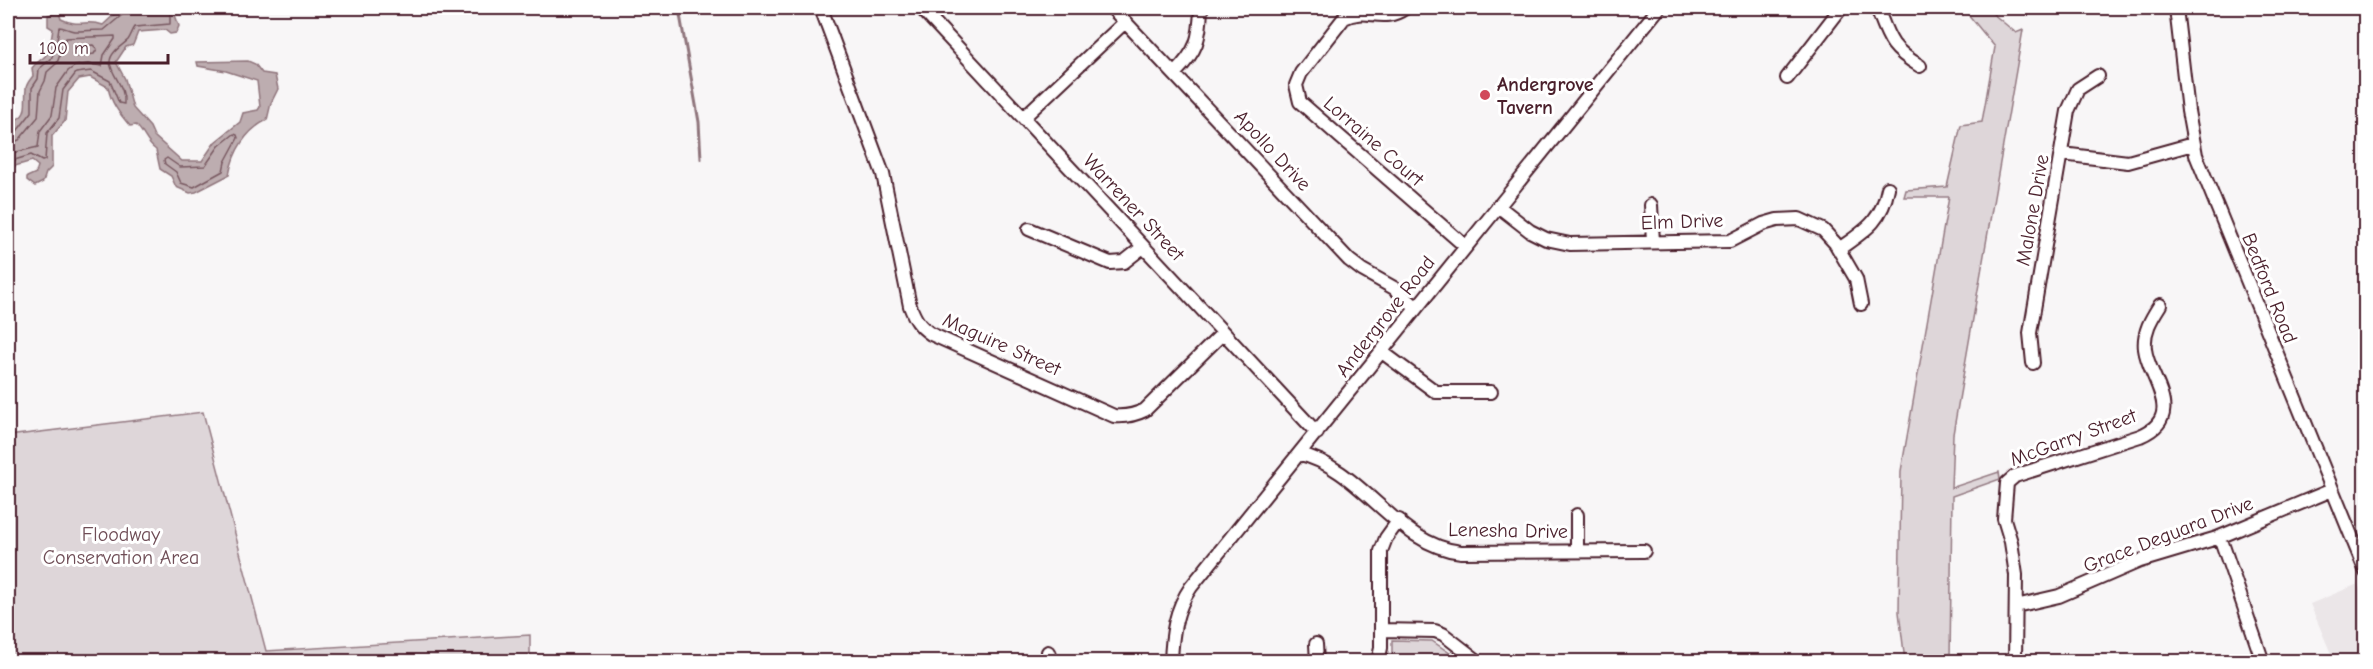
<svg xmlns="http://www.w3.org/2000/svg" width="2373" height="669" font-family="'Comic Neue',sans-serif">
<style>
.built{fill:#ebe6e8}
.green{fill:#ded6d9;stroke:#947a82;stroke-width:1.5}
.water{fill:#bdadb0;stroke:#8f747b;stroke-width:1.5}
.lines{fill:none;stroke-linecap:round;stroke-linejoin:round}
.shore{stroke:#785860;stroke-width:1.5}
.stream{stroke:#8f747b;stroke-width:3}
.minor-casing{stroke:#4a1f2b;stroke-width:16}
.minor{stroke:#fff;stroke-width:12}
.poi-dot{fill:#d1495b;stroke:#fff;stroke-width:2}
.labels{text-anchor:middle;stroke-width:6;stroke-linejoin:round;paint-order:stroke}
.poi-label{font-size:20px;font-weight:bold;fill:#4a1f2b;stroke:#fff;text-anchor:start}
.street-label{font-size:20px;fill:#4a1f2b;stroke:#fff}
.park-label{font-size:20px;fill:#6f4d56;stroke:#fff}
</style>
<rect width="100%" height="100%" fill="#f8f6f7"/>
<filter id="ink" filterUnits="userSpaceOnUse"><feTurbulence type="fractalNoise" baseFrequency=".0167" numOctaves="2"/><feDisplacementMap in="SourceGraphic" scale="12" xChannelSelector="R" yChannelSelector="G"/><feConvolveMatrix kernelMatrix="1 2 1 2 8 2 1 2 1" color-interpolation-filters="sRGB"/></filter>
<g filter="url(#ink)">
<path class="built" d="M2358,584l7,18v59h-31l-24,-57z"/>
<path class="green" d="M1963,8h23l30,25 7,-3 -70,404 -2,54 48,-16 1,7 -48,17 -2,165h-45l-6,-49 2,-141 48,-274h-45l2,-7 41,-3 14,-62 21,-3 13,-75z
M203,412l63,239 264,-16v26h-522v-225z
M1392,640l40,1 25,17v3h-65z"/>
<path class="water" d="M117,8h59l-1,7 4,11 -3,7 -6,1 -5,-4 -27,2 -5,13 -7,2 -10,15 9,17 8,29 17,19 4,9 28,25h20l13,-19 25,-20 3,-9 15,-3 2,-3 -3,-26 -31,-10 -28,-5 -1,-4 51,-1 7,3 7,9 13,2 3,14 -7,14 -4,17c-21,10 -34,32 -38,55l-33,17 -6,1 -14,-6 -5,-11 -11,-7 -4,-19c-10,-7 -12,-18 -20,-25l-6,1c-11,-13 -19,-23 -22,-39l-18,-10 -11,2 -11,13 -3,29 -13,15v31l-6,6 -3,9 -8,4 -8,-6v-3l9,-4 2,-7 -6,-5 -24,7v-35l5,-6 -1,-6c18,-4 12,-18 14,-32 0,-5 4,-9 7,-13l-1,-8c4,-5 6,-6 11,-10 8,-6 8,-20 10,-29l-5,-3v-11l11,-3 2,7c18,9 26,0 42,6l15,-14z"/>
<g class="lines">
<path class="shore" d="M93,45l4,4 -3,5 -19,3 -3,-2 2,-8z
M234,134l3,1 1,3 -13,24 -2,9 -29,16 -13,-4 -5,-11 -11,-8 -1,-4 3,-2 13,9 25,-1 14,-20z
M8,137l6,-2 18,-23v-24l6,-9 1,-10 12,-10 5,-12 3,-20c5,0 9,3 15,4 10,0 20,-1 30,-1l18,-15 1,-7
M8,144l11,-4 19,-23 2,-26 5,-10 2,-9 10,-9 9,-25c16,-1 34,-1 49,-2v3l-11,16 -2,11 -14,-2 -13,2 -7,5 -12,17 -4,27 -12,16 -2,16 -30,7
M8,162l23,-7 11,6 3,-1 2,-27 12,-15 4,-28 13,-17 15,-2 19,10 9,22 5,1c2,-17 -13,-29 -14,-42 0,-10 13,-17 18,-22 3,-4 4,-9 7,-13l35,-3v-16"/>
<path class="stream" d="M676,8l4,7 19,107 2,37"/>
<g class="minor-casing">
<path id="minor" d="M821,8l62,166 27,132c5,13 9,20 21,28l183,82c12,1 21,-1 31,-6l78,-77
M921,8l396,425
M1112,8l237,252 13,10 32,18 22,19
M1405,8c-22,16 -39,-2 -61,10l-43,55 -5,12 4,17 165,144
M1877,8c12,31 13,40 43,58
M2176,8l12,103 8,44 170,417
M1175,73c22,-22 25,-34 26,-65
M1787,78l54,-70
M1024,117l101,-95
M2062,154l66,8 65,-18
M1651,205l2,37
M1498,206l32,25 16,8 24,5 160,-3 33,-17 14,-4 22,-1 24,11 12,13 21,36 5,25
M1029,229l81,34 14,-1 19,-15
M1839,249c27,-19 43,-28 49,-61
M1382,352l54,40h55
M2033,363l-3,-30 38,-222 10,-22 20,-13
M1300,454c62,14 97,92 161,98l183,-1
M2220,537l43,125
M1577,551v-36
M2016,606l43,-10 81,-35 77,-23 115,-48
M1381,630l54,1 8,3 36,28
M1316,644l1,18
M1048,652l4,10
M1171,662c1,-28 4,-52 20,-75l468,-579
M1375,662l4,-5 2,-9v-97l5,-13 13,-18
M2015,662l1,-87 -5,-33 -7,-23 3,-36 8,-7 125,-40c48,-20 8,-58 5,-87 -2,-17 6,-30 15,-44"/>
</g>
<use href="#minor" class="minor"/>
</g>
</g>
<circle class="poi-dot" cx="1485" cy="95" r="6"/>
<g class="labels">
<g class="poi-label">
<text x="1497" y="91">Andergrove<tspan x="1497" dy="23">Tavern</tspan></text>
</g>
<g class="street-label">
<text transform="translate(1374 141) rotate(41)" y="7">Lorraine Court</text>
<text transform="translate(1273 150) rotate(47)" y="7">Apollo Drive</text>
<text transform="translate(1134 207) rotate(47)" y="7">Warrener Street</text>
<text transform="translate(2032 210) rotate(-80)" y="7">Malone Drive</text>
<text transform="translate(1682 221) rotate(-2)" y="7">Elm Drive</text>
<text transform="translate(2270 288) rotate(68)" y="7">Bedford Road</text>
<text transform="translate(1385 316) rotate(-52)" y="7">Andergrove Road</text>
<text transform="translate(1002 344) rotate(24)" y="7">Maguire Street</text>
<text transform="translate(2073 437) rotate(-20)" y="7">McGarry Street</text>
<text transform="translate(1508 530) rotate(1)" y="7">Lenesha Drive</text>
<text transform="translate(2168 534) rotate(-21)" y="7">Grace Deguara Drive</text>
</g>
<g class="park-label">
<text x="121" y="541">Floodway<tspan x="121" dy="23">Conservation Area</tspan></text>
</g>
</g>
<rect width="2373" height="669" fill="none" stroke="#fff" stroke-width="30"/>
<rect x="15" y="15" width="2343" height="639" fill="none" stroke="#4a1f2b" stroke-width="2" filter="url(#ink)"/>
<path d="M30 54v9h138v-9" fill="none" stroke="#4a1f2b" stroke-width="3"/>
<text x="39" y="54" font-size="18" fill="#4a1f2b" stroke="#ffffff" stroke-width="4.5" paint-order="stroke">100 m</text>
</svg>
